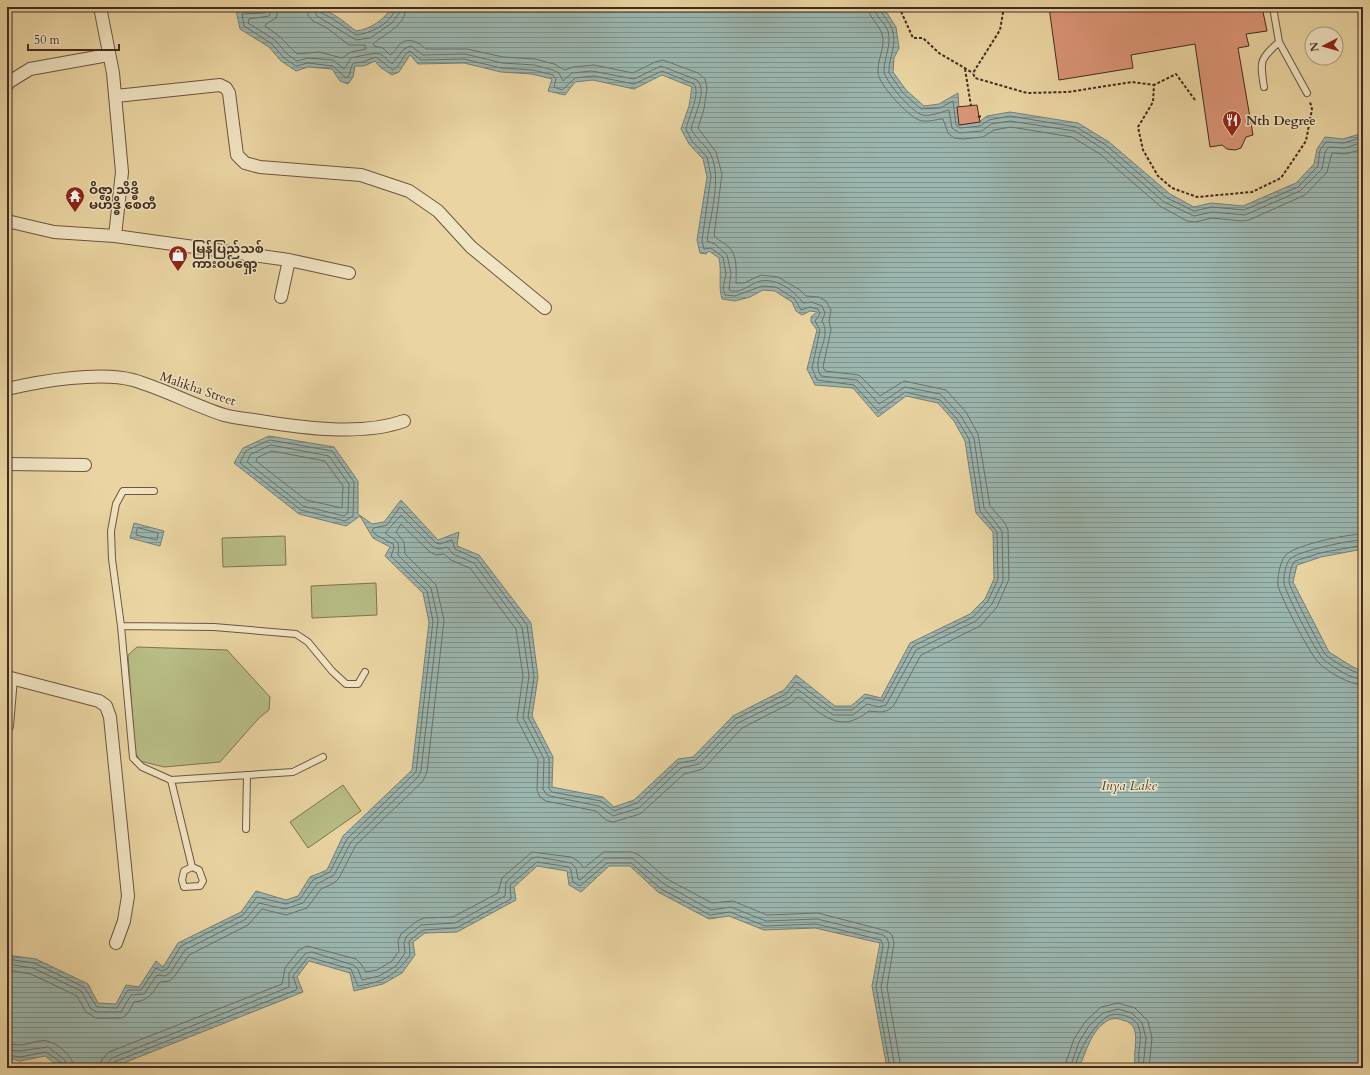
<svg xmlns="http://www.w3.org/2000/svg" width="1370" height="1075" font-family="Cardo,'Noto Sans Myanmar',serif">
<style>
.green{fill:#b7bd84;stroke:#7c7452}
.water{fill:url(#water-rules);stroke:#777f76}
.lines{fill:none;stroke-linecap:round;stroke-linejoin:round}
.shore{stroke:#6e7168;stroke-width:1}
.building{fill:#dc9576;stroke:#412c20}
.service-casing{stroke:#6b5640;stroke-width:8}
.minor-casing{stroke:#6b5640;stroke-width:14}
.path{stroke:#412c20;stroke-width:2;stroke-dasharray:3 2;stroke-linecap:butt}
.service{stroke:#f1e4c3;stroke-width:6}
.minor{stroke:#f1e4c3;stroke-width:12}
.labels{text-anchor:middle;stroke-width:3;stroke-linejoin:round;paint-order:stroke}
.poi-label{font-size:13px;font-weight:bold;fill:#412c20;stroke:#f1e4c3;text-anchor:start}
.street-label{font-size:13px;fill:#412c20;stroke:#f1e4c3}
.water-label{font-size:14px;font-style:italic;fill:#53483d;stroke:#f1e4c3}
</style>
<defs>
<pattern id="water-rules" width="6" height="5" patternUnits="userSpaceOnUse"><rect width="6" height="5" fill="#9bb6af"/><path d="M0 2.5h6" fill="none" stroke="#80948e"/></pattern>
</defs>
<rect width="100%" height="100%" fill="#ead5a2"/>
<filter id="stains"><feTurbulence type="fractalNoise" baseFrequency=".005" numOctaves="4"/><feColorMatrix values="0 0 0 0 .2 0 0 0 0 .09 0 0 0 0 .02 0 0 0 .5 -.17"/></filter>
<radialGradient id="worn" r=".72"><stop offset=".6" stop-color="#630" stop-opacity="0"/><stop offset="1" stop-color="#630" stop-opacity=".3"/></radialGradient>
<path class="green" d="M285,536l1,29 -63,2 -1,-29z
M376,583l1,32 -65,3 -1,-32z
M137,647l90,3 43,47 -1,13 -10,8 -39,44 -56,5 -24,-6 -5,-9 -7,-97z
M343,785l18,26 -53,37 -18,-26z"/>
<path class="water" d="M301,7c27,0 34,8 55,24 15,-2 28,-11 36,-24h491l13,20 3,21 -5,10 -1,14 13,18 18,16 15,-2 19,-11 2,32 19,-3 8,-6 23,-4 68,11 31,19 61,52 24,13 17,-4 32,3 53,-23 18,-19 3,-15 8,-12 18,2 20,-6v416l-42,8 -24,8 -4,17 36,70 24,15 10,4v397h-230c3,-6 1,-12 2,-18 1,-13 3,-27 -13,-30 -4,-2 -11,-2 -15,1 -16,9 -21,31 -28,47h-192l-15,-82 8,-43 -65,-15 -51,2 -35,-14 -20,3 -51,-27 -28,-26h-21l-28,26 -12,-7 -2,-14 -30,-5 -23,21 2,13 -59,32 -32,1 -12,9 2,13 -13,18 -19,11 -29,7 -4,-18 -41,-12 -12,16 6,15 -192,76h-50l-16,-12 -25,5 -13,-3v-103l29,4 52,25 10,19 18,1 10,-19 13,2 17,-26 7,6 15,-24 63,-31 15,-21 30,9 12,-4 12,-19 17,-7 16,-34 69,-66 17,-148 -6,-29 -38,-37 5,-9 -17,-9 -13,-22 -14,10 -47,-12 -65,-51 9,-15 26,-12 65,11 24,34v33l14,10 12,-2 17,-22 37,40 21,-8 -2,14 22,9 52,68 7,54 -6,39 21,41 -1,30 51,10 11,10 20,-7 44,-41 15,-2 40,-41 51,-26 12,-15 39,31h16l14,-12 16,4 29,-55 60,-29 15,-15 9,-20 -1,-47 -17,-19 -11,-72 -11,-20 -16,-18 -32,-7 -28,21 -25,-29 -38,-3 -8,-16 10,-39 -6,-8v-5l6,-5 -7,-1 -8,4 -6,-4 -4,-9 -17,-11 -12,-1 -13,7 -15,4 -13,-2c-4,-14 0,-26 -3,-41l-10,-7 -3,3 -6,-1 -3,-13 10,-63 -4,-18 -14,-15 -8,-15 8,-23 3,-19 -30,-12 -28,14 -41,-9 -18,2 -10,13 -17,-4 4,-12 -20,-5 -31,-2 -37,-9 -46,1 -8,-9 -11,17 -7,3 -12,-8 -5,-6 -11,5h-9l-2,11 -5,7 -8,-3 -8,-12 -24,-2 -12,4 -15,-10 -12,-14 -29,-18 -4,-19z
M134,523l30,8 -4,15 -30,-8z"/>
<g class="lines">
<path class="shore" d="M279,7l-3,11 -10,6 -1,2 14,10 18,18 22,-2 23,6 9,-6 15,-3 -1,-4h-16l-22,-17 -14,-7 -5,-6 -1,-8
M313,7l4,9 39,24 14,-2 22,-15 8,-11v-5
M318,7l2,5 13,7 23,16c13,-1 38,-12 39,-28
M868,7c1,11 11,17 14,27 4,13 -5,25 -4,39 1,12 30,43 41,47 8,3 17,-1 24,-1l5,14 6,5 9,1 20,-2 11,-7 17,-3 61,10 28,17 60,52 27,15 8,1 17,-4 30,3 7,-1 56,-25 22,-23 5,-19 13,1 18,-5
M874,7c1,10 11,15 14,24 4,14 -4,26 -4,40 0,9 28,41 38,44 8,2 19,-3 27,-5l3,18 7,5 23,-2 9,-7 19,-3 65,10 28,18 61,53 30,14 18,-4 33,3 55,-24 22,-22 3,-17 4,-5 16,1 18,-6
M880,7c1,9 10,14 12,22 6,16 -4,29 -3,44l14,20 18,16 19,-1 13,-7 3,24 4,3 20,-2 9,-6 21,-4 66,11 30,18 61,53 27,13 18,-4 32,3 54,-23 20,-21 2,-16 6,-8 18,1 19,-6
M270,440l62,11 22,31 -1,34 -8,5 -44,-11 -61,-47 6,-12z
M271,445l58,11 20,28 -1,29 -4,3 -41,-10 -56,-44 3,-7z
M272,451l53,10 18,25 -1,22 -36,-8 -50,-39 1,-3z
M139,528l19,5 -1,7 -21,-5 1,-6z
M1363,534c-15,0 -70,11 -78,22 -5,6 -8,22 -7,30 4,13 30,65 40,76 8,9 32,23 45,23
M1363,540c-13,0 -65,11 -73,19 -4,4 -7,18 -6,24 1,9 32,69 39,76 10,8 27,20 40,20
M1363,545l-43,8 -25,8c-4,4 -6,15 -6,21 1,7 31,65 36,72 7,7 28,19 38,20
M7,959l27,4 50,24 13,20 20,1 11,-18h13l15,-22 6,3 5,-2 14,-23 62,-31 14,-18 29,7 14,-5 13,-19 17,-8 17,-33 69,-67 17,-151 -6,-30 -36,-35 3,-8 -1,-4 -17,-9 -4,-5 2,-2 13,-3 13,-18 36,36 4,1 12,-4 3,9 22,10 50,66 7,52 -6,40 21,41v31l3,3 49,9 13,10 23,-8 42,-40 17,-3 39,-41 51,-25 10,-12 38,28h18l14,-12 17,3 30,-55 60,-29 15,-16 10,-22 -1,-47 -17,-21 -11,-72 -12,-20 -17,-19 -35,-8 -27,19 -24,-26 -37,-5 -5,-12 8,-38 -5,-9 5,-7 -2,-5 -8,-2 -9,3 -6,-11 -19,-12 -14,-1 -27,10 -10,-1 -2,-7 3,-14 -3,-17 -12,-9 -7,1 -2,-8 9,-65 -4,-19 -15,-16 -6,-12c2,-11 15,-36 8,-45l-32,-13 -28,13 -40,-8 -19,2 -13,12 -8,-3 2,-8 -3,-4 -20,-5 -32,-2 -37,-9 -43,1 -11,-9c-8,4 -9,15 -17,19l-17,-13 -13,5 -9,1c-5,4 -2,12 -8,15l-13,-12 -25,-3 -12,3 -12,-8 -12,-14 -28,-18 -2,-12 23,-1 3,-6
M7,964l26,4 48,23 10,18 6,3h24l10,-17 13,-1 13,-19 8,1 5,-3 15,-23 61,-31 13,-16 26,6 18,-6 14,-19 17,-9 17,-33 67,-65 3,-6 17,-151 -7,-32 -33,-33c2,-16 -1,-13 -13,-22l16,-18 32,32 6,2 8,-2 6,7 21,9 48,64 7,49 -6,42 21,41 -1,30 3,5 4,2 49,10 14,10 26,-8 42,-40 18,-4 39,-41 51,-25 8,-9 36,26h20l14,-11 12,3 7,-2 30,-55 60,-29 16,-17 11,-23 -1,-50 -18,-23 -10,-70 -13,-22 -21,-22 -35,-7 -26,17 -22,-24 -36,-4c-11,-17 12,-38 1,-55l3,-8 -3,-7 -10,-4 -9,1c-8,-12 -26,-25 -42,-22 -11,2 -20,14 -32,9l2,-17 -4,-18 -12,-11 -8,-3c3,-25 15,-62 4,-86 -4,-9 -15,-16 -20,-26 3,-13 17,-39 6,-49l-36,-14 -27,13 -42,-8 -20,2 -9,8 -4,-8 -6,-3 -19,-5 -32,-2 -37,-9 -42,1 -12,-9 -7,3 -12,15c-5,-3 -7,-8 -12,-10 -4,-2 -25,3 -29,4l-7,11 -11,-9 -25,-2 -11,3 -10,-7 -12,-14 -27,-17 1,-4 20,-3 4,-9
M7,970l24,4 46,22 9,16 10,6h26l6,-5 6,-11c15,-1 18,-9 26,-20l9,-1 5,-4 15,-22 59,-30 14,-16 24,6 21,-7 14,-19 13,-6 5,-5 17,-33 67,-64 4,-9 17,-152 -8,-35 -31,-31 -1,-12 -8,-10 5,-8 29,28 6,3 8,-1 7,6 19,8 46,61 7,47 -6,43 21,41 -1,30 3,7 6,4 50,10 10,9 7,2 27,-8 44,-40 19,-5 39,-41 49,-25 7,-6c5,2 11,7 15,11 21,16 34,20 56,3 10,1 18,3 25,-6l27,-50 59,-29 17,-19 12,-28 -1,-49 -3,-7 -15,-17 -12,-72 -12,-22 -20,-22 -42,-9 -24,15 -21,-21 -34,-4 -2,-4 8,-37 -2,-9 2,-11 -5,-9 -7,-4 -13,-1 -6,-6 -22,-13 -17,-2 -17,8h-8c0,-11 2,-27 -7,-36 -5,-4 -11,-7 -15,-11l8,-62 -6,-22 -18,-24 6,-19 3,-21 -2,-9 -7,-6 -35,-13 -8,2 -22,11 -39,-8 -21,2 -8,3 -11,-6 -19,-5 -32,-2 -36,-8h-41c-8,-7 -18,-13 -27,-4 -3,4 -5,8 -9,10l-7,-7 -9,-2 -1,-2c12,-11 33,-18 33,-37
M7,1044c4,0 8,1 12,1 10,0 19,-6 28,-4 11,2 27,16 27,27
M7,1050l13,1 28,-4 17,13 3,8
M7,1055l13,2 26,-5 16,11 1,5
M100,1068l2,-9 7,-7 173,-68 3,-16 14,-18 8,-4 49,13 5,5 5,8 11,-2 15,-9 7,-10 -1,-10 3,-7 16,-13 7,-3 29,-1 45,-24 4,-15 30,-26 39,5 7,4 6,7 20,-16h28l7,3 28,24 45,24 21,-2 34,14 51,-2 69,18 5,4 2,8 -7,44 14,81
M106,1068l2,-6 4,-4 177,-71v-14l17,-20 6,-1 41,13 5,4 4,11 17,-4 17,-10 9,-13 -1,-10 2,-6 15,-12 34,-2 50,-27 1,-14 26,-24 6,-1 33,6 5,5 2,11 2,1 25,-22h27l32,26 47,26 20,-3 35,14 51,-2 66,16 4,3 2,6 -8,43 14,81
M111,1068l3,-6 182,-72 1,-2 -4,-12 15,-19 43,12 7,17c25,-4 37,-10 52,-31l-1,-14 14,-11 33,-2 55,-29 -1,-14 27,-23 32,5 2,3 2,12 7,4 27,-23h24l30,26 49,26 20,-3 35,14 51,-2 65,16 2,5 -7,42 14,81
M1064,1068l10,-29 11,-17 16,-15 17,-4 17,5 13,13 4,17 -3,30
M1070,1068l9,-26 10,-16 14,-13 15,-4 14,4 10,10 4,15 -3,30
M1075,1068c2,-16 17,-40 30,-50 8,-7 28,-3 33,7 4,9 2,16 1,25 -1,6 1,12 -1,18"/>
</g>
<path class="building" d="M1049,7h213l5,24 -21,3 3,12 -11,2 15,87 -7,2 -5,11 -6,2 -8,-1 -5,-4 -12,2 -15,-103 -64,11 2,13 -74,12z
M977,105l3,17 -21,3 -2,-18z"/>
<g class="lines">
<g class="service-casing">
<path id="service" d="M1273,7l6,35 28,51
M1264,87c-4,-26 -5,-27 15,-45
M154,491h-31l-7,13 -5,27 1,28 9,67 12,132 9,9 29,13 122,-8 30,-15
M121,626l93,1 82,7 12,8 24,29 14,13h12l7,-12
M171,780l21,87
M246,829l1,-54
M192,867l7,3 4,11 -3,5 -16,1 -2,-7 2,-9z"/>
</g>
<g class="minor-casing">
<path id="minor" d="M100,7l13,66 9,99 -7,64 174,24 60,13
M7,85l2,-3 21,-13 78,-14
M116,96l104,-11 6,3 3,5 8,62 8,8 15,4 101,8 48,16 29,20 33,36 74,61
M7,221l47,11 61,4
M281,297l8,-37
M7,389c34,-8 93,-18 126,-9 31,9 60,25 91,35 11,3 24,4 36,6 43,7 102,15 144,0
M7,464l78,1
M7,677l92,24 7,5 4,11 18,179 -4,25 -8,22
M7,726l4,-48"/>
</g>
<path class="path" d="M899,7l14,31h10l16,15 34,20
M1004,7l-4,23 -27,43 2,5 52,15 41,-1 64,-10 22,3
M965,69l6,37
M1195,100l-19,-26 -22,11 -1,17 -15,25 5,23 15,26 14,12 25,9 55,-5 29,-14 25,-37 6,-32 -2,-7
M978,117l4,-1"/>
<use href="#service" class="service"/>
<use href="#minor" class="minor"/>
</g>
<defs>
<g id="restaurant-pin" transform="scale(1)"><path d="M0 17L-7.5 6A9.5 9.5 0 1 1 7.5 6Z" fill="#8f2418" stroke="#f1e4c3"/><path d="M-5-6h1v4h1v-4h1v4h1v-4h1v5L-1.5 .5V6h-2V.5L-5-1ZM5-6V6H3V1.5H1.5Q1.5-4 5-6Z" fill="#fff"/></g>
<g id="temple-pin" transform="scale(1)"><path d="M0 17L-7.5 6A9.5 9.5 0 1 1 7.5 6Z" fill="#8f2418" stroke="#f1e4c3"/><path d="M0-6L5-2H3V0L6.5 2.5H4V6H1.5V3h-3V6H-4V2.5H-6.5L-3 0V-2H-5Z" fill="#fff"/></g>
<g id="shop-pin" transform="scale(1)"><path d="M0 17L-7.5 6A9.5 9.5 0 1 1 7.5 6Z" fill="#8f2418" stroke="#f1e4c3"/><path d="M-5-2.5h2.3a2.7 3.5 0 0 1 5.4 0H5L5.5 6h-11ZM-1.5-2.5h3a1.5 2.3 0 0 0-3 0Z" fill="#fff"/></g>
</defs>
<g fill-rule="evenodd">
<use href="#restaurant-pin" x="1232" y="120"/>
<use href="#temple-pin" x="75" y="196"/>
<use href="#shop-pin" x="178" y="255"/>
</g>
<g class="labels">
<g class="poi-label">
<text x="1246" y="125">Nth Degree</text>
<text x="89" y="194">ဝိဇ္ဇာ သိဒ္ဓိ<tspan x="89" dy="15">မဟိဒ္ဓိ စေတီ</tspan></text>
<text x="192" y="253">မြန်ပြည်သစ်<tspan x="192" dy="15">ကားဝပ်ရှော့</tspan></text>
</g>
<g class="street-label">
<text transform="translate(198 388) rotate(19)" y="5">Malikha Street</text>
</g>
<g class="water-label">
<text x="1129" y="790">Inya Lake</text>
</g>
</g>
<rect width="1370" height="1075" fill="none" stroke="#ead5a2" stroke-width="24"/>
<rect x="8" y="8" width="1354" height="1059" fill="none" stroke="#412c20" stroke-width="2"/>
<rect x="12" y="12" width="1346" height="1051" fill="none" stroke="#412c20"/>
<g transform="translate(1324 46) rotate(264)"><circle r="19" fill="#f1e4c3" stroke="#ab9a82"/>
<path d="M0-3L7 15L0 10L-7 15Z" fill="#8f2418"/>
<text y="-6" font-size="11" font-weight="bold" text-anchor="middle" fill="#412c20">N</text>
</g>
<path d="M28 44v6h91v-6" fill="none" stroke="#412c20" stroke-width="2"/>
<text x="34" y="44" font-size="12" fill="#412c20" stroke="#f1e4c3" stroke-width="3" paint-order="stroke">50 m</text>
<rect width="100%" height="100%" filter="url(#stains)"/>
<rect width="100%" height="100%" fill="url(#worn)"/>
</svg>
